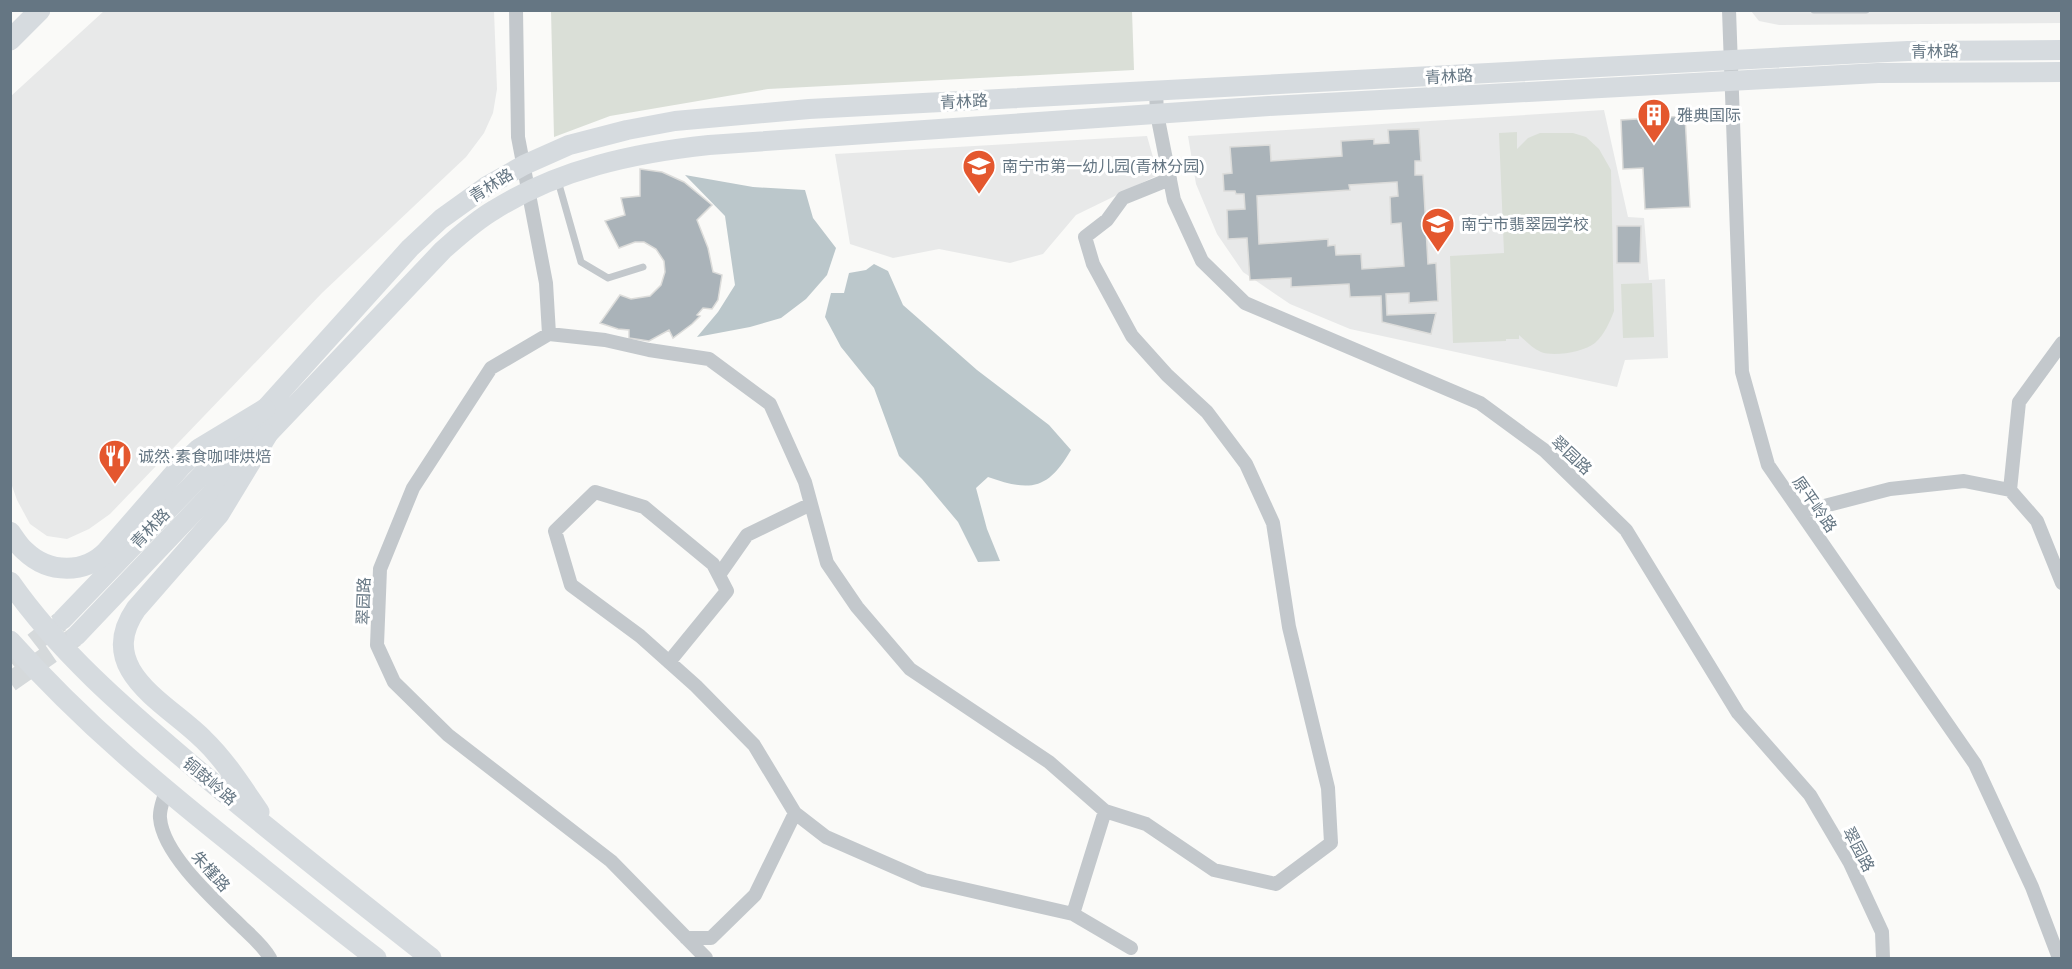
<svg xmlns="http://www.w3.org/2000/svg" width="2072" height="969" font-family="Arial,'Noto Sans SC',sans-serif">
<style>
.built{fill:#e8e9e9}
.green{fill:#dadfd7}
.water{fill:#bbc7cb}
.building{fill:#aab3b9;stroke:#dcdcda;stroke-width:1.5;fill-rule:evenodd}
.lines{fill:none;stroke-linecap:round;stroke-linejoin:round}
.secondary-tunnel{stroke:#d5d9db;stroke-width:20;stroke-dasharray:20 10;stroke-linecap:butt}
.lane{stroke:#c3c8cc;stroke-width:7}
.street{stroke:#c3c8cc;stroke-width:14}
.secondary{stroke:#d6dbdf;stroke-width:20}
.primary{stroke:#d6dbdf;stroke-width:21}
.labels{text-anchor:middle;stroke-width:6;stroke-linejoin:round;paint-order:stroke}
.street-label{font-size:16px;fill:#657683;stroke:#fff}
.poi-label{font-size:16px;fill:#657683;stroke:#fff;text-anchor:start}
</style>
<rect width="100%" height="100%" fill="#fafaf8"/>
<path class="built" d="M2061,10l1,13 -283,2 -20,-4 -8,-10z
M104,11h390l3,78 -4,24 -9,20 -18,24 -144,136 -212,221 -21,15 -22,10 -20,-3 -17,-12 -13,-24 -6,-17v-387z
M1604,110l24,107 16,1 5,62 16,-1 3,79 -43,2 -8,27 -267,-58 -60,-25 -47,-32 -26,-38 -21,-50 -8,-48z
M1147,136l11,39 -82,40 -33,39 -33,9 -71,-14 -46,9 -43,-14 -15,-90z"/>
<path class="green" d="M551,11h581l2,59 -366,19 -158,27 -56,21z
M1517,132v17l11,-11 12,-5h33l13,4 13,12 12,21 3,141c-4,11 -10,24 -19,32 -11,9 -41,14 -54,9 -9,-4 -15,-11 -22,-17v4h-13v2l-53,2 -3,-87 54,-3 -5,-120z
M1652,283l2,54 -31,1 -2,-54z"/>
<path class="water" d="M685,175l68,12 52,3 8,28 23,30 -9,27 -21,24 -25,19 -31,9 -53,10 21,-25 17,-27 -10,-69z
M874,264l14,7 15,34 74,65 72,55 22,25c-23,40 -41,42 -83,27l-12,11 11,41 13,32 -22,1 -20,-40 -36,-43 -23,-23 -25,-68 -33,-41 -16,-30 6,-24h13l5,-20 17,-3z"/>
<path class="building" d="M1685,116l5,91 -45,2 -2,-41 -20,1 -2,-49z
M1419,129l2,32h-6v14h8l5,89 8,-1 2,38 -29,2v-10l-23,1 1,21 49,-2 -5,21 -49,-12 -1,-26 -31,1 -1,-13 -58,3v-9l-41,2 -3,-42 -19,1 -1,-29 18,-1 -1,-15h-8l-1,-3h-11l-1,-17 9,-1 -2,-26 40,-2 1,16 71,-5 -1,-15 33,-2v5l15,-1 -1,-13zM1397,182l1,14 -8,1 1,27 10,-1 3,43 -42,3 -1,-15 -25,1 -1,-10 -7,1v-7l-69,5 -2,-48 93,-6 -1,-5z
M640,169l22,3 22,10 28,23 -15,15 11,28 5,24 9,3 -4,25 -6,9 -9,-1 -6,7 3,1 -8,8 -19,14 -4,-8 -20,11 -20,-3v-8l-11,-1 -18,-6 20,-28 11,4 19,-3 11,-11 4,-13 -1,-11 -8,-12 -12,-7h-9l-16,6 -14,-27 20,-6 -4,-17 19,-2z
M1617,226h24l-1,37h-23z"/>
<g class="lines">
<path class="secondary-tunnel" d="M10,661l50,-39
M10,682l65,-45"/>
<path class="lane" d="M1814,10h52
M558,181l23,81 27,16 35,-11"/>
<path class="street" d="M516,10l2,127 28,146 3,51 -58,34 -78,120 -33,81 -3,76 17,37 54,53 163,126 95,97
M1729,10l13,362 26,93 207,299 57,123 27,71
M1156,91l1,23 17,86 28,61 43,42 235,100 64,47 82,80 112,183 72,82 40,68 32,69 1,26
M549,334l56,6 44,10 60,9 61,45 35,78 22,81 30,44 53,62 139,93 56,49 41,13 68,46 62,14 55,-41 -3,-55 -39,-161 -16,-104 -27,-59 -39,-52 -40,-37 -35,-39 -39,-72 -8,-27 22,-17 16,-22 47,-19
M2010,490l9,-88 43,-59
M1801,512l89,-23 74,-8 46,9 27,31 25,62
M719,575l28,-40 64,-31
M669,662l58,-71 -14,-27 -69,-57 -49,-15 -40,39 16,54 69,51 56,50 58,59 41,68 31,24 98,43 149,34 32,-103
M166,790c-2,9 -7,19 -6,28 3,36 53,81 79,106 11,11 24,21 31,34
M1073,914l58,34
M686,938h25l44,-43 40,-82"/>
<path class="secondary" d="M62,620l203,-211 145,-161 31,-29 46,-33 37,-21 45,-20 58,-15 48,-9 134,-12 1037,-55 62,-3 154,-1
M76,636l367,-386c16,-14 32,-29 51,-40 65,-41 140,-57 215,-65l560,-39 609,-33 184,-1"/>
<path class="primary" d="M10,40l30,-30
M10,532c5,7 9,14 15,19 24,23 60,23 82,0l74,-85 18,-17 66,-40
M10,582c49,70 114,126 179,181 79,67 161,131 242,195
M10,641c74,83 154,149 241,218 41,33 83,67 125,99
M259,812c-17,-25 -34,-52 -56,-73 -36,-36 -109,-69 -67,-130l83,-95 48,-79"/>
</g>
<defs>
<g id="building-pin" transform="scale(1.725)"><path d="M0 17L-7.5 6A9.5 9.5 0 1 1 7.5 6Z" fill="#e4572e" stroke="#fff"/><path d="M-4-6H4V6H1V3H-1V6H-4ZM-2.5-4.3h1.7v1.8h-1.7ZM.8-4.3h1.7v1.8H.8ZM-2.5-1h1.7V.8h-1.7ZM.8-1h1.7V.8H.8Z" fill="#fff"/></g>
<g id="school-pin" transform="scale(1.725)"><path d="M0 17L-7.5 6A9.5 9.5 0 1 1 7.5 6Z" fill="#e4572e" stroke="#fff"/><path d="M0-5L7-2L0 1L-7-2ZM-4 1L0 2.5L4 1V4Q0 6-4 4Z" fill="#fff"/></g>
<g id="restaurant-pin" transform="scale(1.725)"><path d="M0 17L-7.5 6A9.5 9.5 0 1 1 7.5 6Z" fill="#e4572e" stroke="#fff"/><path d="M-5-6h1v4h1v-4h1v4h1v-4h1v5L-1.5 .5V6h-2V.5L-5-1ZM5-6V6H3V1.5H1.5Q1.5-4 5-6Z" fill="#fff"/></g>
</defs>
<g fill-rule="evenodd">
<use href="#building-pin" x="1654" y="115"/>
<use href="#school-pin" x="979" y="166"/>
<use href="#school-pin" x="1438" y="224"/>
<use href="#restaurant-pin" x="115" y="456"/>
</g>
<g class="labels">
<g class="street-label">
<text transform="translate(1935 51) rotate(-1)" y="6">青林路</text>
<text transform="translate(1449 76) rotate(-3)" y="6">青林路</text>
<text transform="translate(964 101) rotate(-3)" y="6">青林路</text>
<text transform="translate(491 185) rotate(-32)" y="6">青林路</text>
<text transform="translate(1572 455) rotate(43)" y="6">翠园路</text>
<text transform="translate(1815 504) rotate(55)" y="6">原平岭路</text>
<text transform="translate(150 528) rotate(-46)" y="6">青林路</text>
<text transform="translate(363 601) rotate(-88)" y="6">翠园路</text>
<text transform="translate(210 781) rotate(40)" y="6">铜鼓岭路</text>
<text transform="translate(1859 849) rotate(62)" y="6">翠园路</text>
<text transform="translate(211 871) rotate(48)" y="6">朱槿路</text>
</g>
<g class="poi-label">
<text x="1677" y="121">雅典国际</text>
<text x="1002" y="172">南宁市第一幼儿园(青林分园)</text>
<text x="1461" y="230">南宁市翡翠园学校</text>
<text x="138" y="462">诚然·素食咖啡烘焙</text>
</g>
</g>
<rect width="2072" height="969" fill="none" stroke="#657683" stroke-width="24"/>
</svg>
